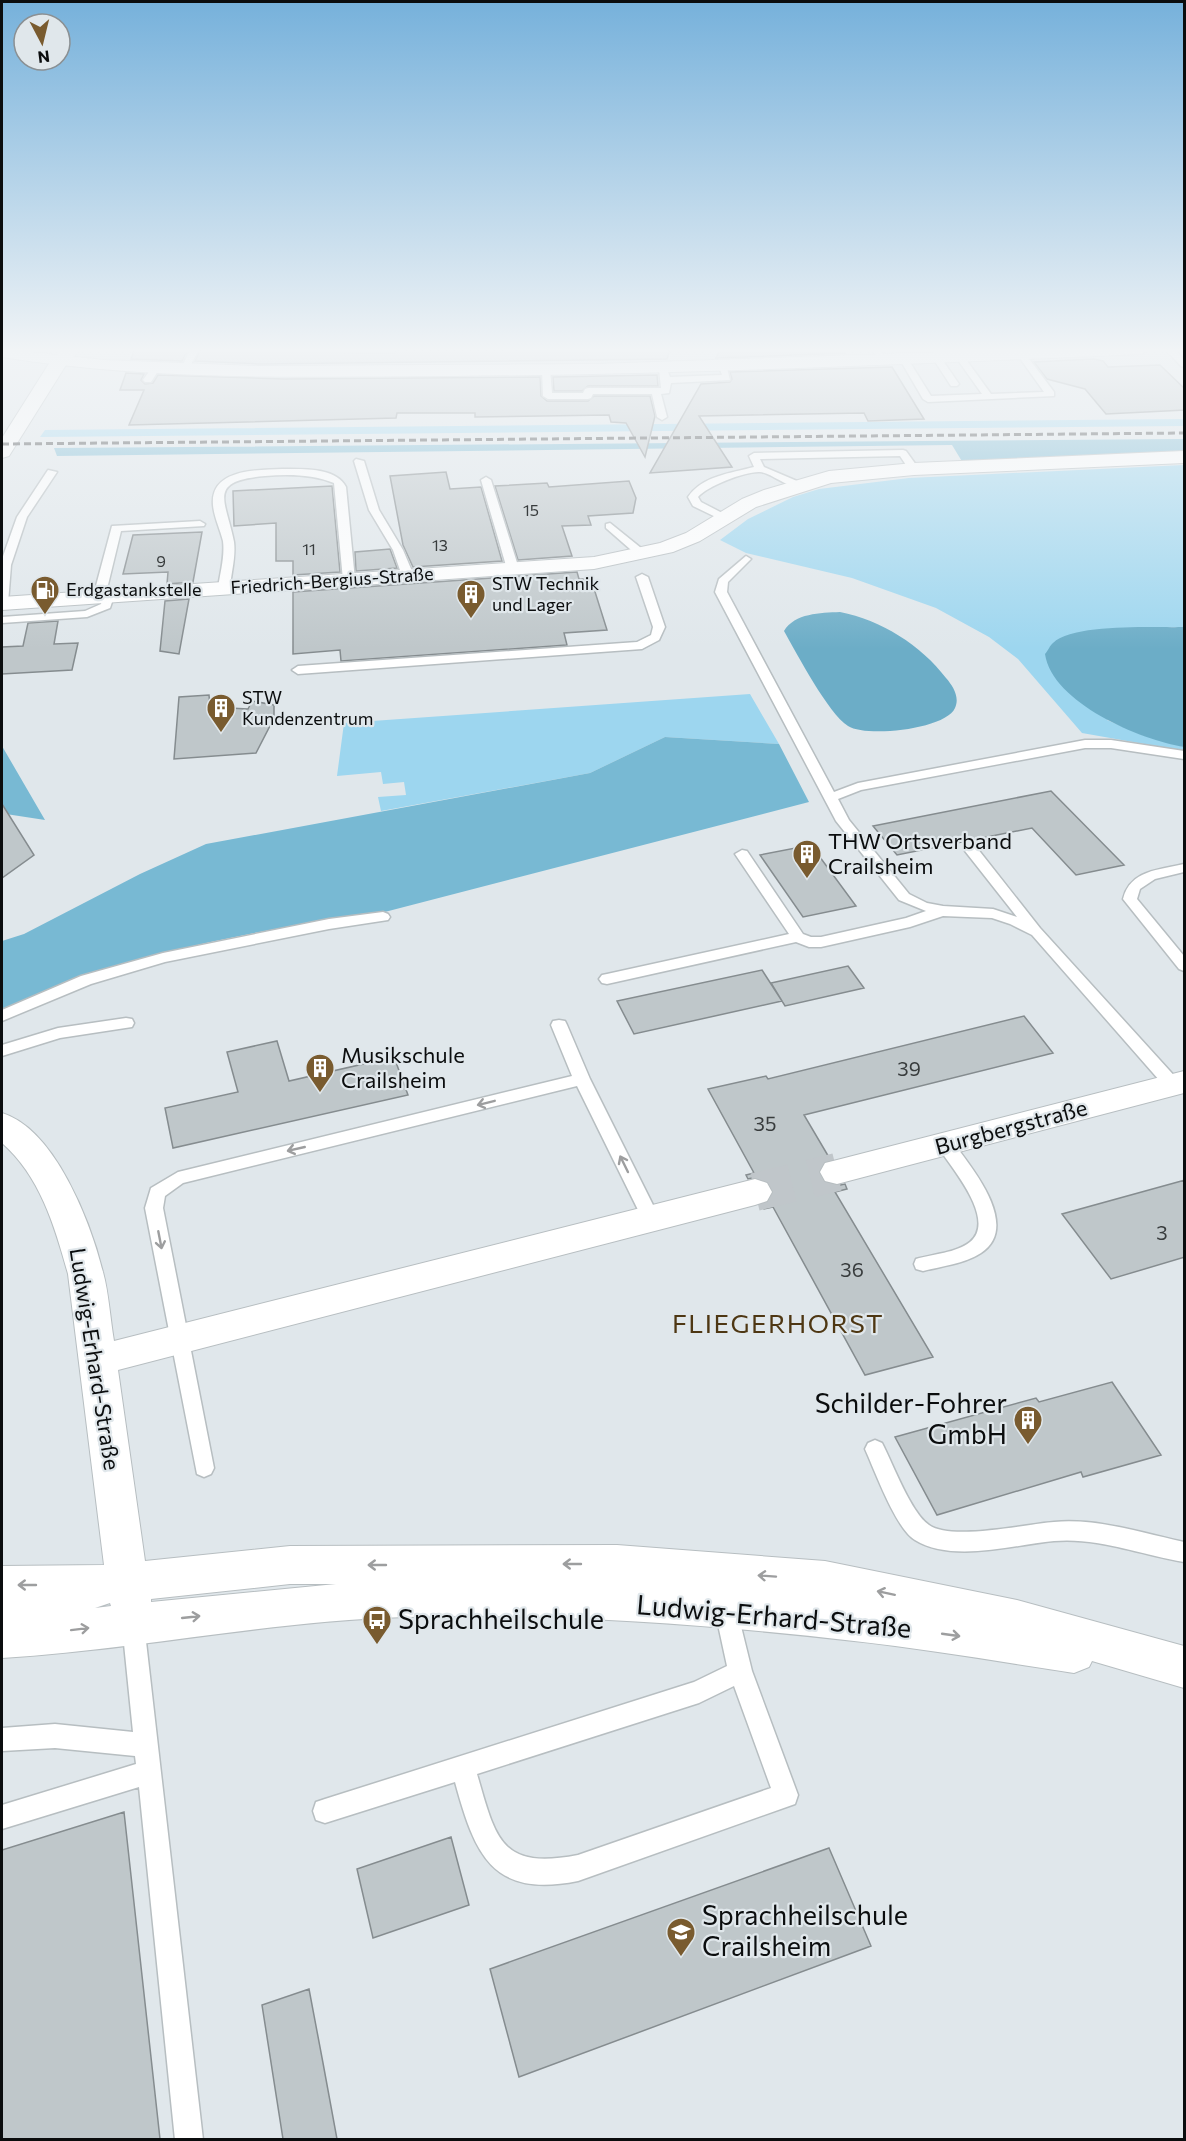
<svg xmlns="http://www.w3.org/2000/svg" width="1186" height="2141" font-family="Commissioner,sans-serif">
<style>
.green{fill:#9dd6ef}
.forest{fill:#78b9d3}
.water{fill:#6cadc7}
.building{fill:#bfc7ca;stroke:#858c8f;stroke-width:1.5}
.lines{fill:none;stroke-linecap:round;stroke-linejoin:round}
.street-tunnel{stroke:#c0c6ca;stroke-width:38;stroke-dasharray:38 19;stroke-linecap:butt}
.lane-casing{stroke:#b7bec1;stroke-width:3}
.street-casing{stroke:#b7bec1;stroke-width:2}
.secondary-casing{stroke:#b7bec1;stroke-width:2}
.lane{fill:#fff;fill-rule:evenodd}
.street{fill:#fff;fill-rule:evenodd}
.secondary{fill:#fff;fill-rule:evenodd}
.rail{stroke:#393c3e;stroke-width:3;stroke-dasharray:7 4;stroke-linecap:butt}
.oneway{stroke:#9d9e9f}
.labels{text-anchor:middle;stroke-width:4.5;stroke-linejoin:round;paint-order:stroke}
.far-number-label{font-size:16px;fill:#383c3d}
.far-street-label{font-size:18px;fill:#0b0d0e;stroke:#e0e7eb}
.far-poi-label{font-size:18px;fill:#0b0d0e;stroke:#e0e7eb;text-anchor:start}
.number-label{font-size:20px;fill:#383c3d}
.poi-label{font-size:22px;fill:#0b0d0e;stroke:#e0e7eb;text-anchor:start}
.street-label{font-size:22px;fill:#0b0d0e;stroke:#e0e7eb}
.quarter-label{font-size:26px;letter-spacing:1.5px;fill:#4e3713;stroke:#e0e7eb}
.near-poi-label{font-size:27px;fill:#0b0d0e;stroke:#e0e7eb;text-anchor:start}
.near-street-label{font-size:27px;fill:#0b0d0e;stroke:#e0e7eb}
</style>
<rect width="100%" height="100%" fill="#e0e7eb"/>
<path class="green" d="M1184,419v7l-1144,11 5,-7z
M1184,465v162l-50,1 -27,92 35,15 42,12v4l-102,-18 -64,-74 -29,-22 -53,-29 -84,-30 -106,-25 -26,-13 28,-21 45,-22 26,-8 90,-11z
M750,694l29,50 -114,-7 -75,36 -209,38 -3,-14 28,-2 -2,-13 -21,2 -2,-12 -44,4 7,-53z"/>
<path class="forest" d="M1184,439v17l-49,-1 -172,8 -11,-18 -895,11 -3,-8z
M665,737l114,7 30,58 -432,112c-100,12 -200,32 -295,63 -28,9 -54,22 -80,33v-69l22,-7 116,-60 66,-30 384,-71z
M2,746l43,74 -39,-6 -4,-8z"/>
<path class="water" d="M840,612c41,8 81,33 106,66 7,8 14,19 9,30 -9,21 -88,30 -107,18 -20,-13 -51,-72 -64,-95 11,-18 36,-18 56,-19z
M1184,627v120c-43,-7 -132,-44 -139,-93 3,-3 5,-9 8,-11 21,-20 102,-15 131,-16z"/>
<path class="building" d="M135,349h53l-6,12 -51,-2z
M201,349h100l-1,3 95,1 1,-3 274,-1 -3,10 -408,5 -64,-3z
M721,349h123l1,4 -129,5z
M1094,359l9,2 5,6 52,-2 25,24v21l-79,4 -21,-25 -38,-10 -13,-17z
M892,367l32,52 -56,2 -4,-8 -165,3 33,51 -82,6 51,-89 29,-2 2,-3 -2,-7z
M126,373l18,1 -3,6 4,4 8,-1 5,-8 126,4 256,-2 1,19 6,5h41l6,-5h56l5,20 -10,41 -19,-34 -15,-1 -2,-7 -134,2v-4h-78l-1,5 -267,7 15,-35h-24z
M657,375l1,11h-70l-6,5h-28l-1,-14z
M446,472l4,17 31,-2 21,74 -89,6 -10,-22 -13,-69z
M629,481l7,17 -3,15 -45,3 3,9 -29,1 10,30 -54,4 -23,-74 52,-3 2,4z
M332,486l8,86 -47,3v-14h-17v-38l-42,3 -1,-35z
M202,532l-9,50 -26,2 1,-12 -45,2 10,-39z
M390,549l7,19 -41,3 -1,-19z
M577,572l2,7h12l16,51 -43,3 3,12 -226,16 -1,-11 -47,4v-62z
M189,599l-10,55 -19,-3 5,-50z
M58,621l-4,23 24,-1 -6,27 -70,4v-27l21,-1 5,-23z
M209,695l1,12 38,2 4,-8 22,4v13l-18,35 -82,6 5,-62z
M1051,791l73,74 -48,10 -44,-47 -135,27 -24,-29z
M2,804l32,51 -32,23z
M811,845l45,61 -53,11 -43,-62z
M848,966l16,22 -79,18 -14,-23z
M762,970l20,31 -148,33 -17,-33z
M1024,1016l29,37 -249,62 26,44 -7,3 -5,11 6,10 12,3 9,-2 2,5 -12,3 98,165 -68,18 -92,-168 -9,2 -2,-4 7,-3 5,-11 -6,-10 -12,-4 -8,2 -2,-4 8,-2 -46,-84 58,-13 2,3z
M277,1041l12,40 105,-24 14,38 -235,53 -8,-40 73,-16 -11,-40z
M1185,1180v77l-74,22 -49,-65z
M1112,1382l49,73 -78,22 -2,-5 -144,43 -42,-78 141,-39 3,4z
M124,1812l36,327h-158v-289z
M451,1837l18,68 -96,33 -16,-69z
M829,1848l42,98 -352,131 -29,-108z
M309,1989l14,74 14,76h-54l-21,-134z"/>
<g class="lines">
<path class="street-tunnel" d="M755,1192l82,-20"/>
<g class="lane-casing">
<path id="lane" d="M191,349h8l-12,23h-6l-1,-2z
M871,349h8l7,10 -1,2h-6z
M1165,349h9l10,11v7l-3,-1z
M1021,351l3,1 30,40v4l-126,6 -5,-3 -24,-41 7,-2 25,40 51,-2 -27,-38 4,-3 3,1 29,40 53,-2 -27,-38z
M933,355h6l20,29 -2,2h-6l-19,-29z
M722,361l4,3 4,16 -59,3 -2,10 -8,1 6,23 -5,3 -5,-3 -5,-23h-59l-2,4 -3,1h-40l-5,-3 -1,-27 4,-3 4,3 2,24h31l2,-4 3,-1h73l-2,-19 4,-3 4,3 3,8 52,-2 -4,-11z
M153,366l7,2 -9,14h-6l-2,-2z
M903,450l3,1 13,18 -1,2h-8l-10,-15 -140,3 4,8 40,17c-12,9 -31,-11 -44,-12 -14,-1 -53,14 -62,25l3,5 27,14 1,2 -5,3 -31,-15 -5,-9c14,-21 43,-24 66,-30l-5,-11 5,-3z
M356,459l8,2 15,49 24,40 11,26 -2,2 -4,1 -6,-3 -9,-26 -24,-40 -15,-49z
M282,469c20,0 54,-2 64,18l9,93 -6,3 -6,-3 -9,-97c-22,-9 -46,-9 -69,-7 -59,5 -39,24 -31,66 2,15 -3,31 -4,46l-2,2h-8l-2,-2c2,-15 7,-31 5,-47 -3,-12 -9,-24 -10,-36 -3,-36 44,-35 69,-36z
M48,470l9,2 -30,45 -16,48 -3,38 -6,3v-47l15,-42z
M486,477l5,3 28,89 -2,2h-8l-2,-2 -26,-89z
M200,521l5,3 -1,2 -83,5 -15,62 8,3 -4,12 -23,9 -85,6v-6l83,-6 16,-7 1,-4 -9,-3 19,-71z
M610,523l36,29v4h-8l-32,-28v-4z
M746,556l5,3 -23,23 -1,10 107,200 24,-9 227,-43h26l73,11v8l-73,-11h-26l-224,42 -23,9 11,21 60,74 18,9 16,3 50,3 24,8 -52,-66 2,-3h10l63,80 139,153 2,4 -2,4h-12l-135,-154 -22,-11 -18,-6 -49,-2 -33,11 -89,20h-12l-13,-5 -189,42 -5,-1 -3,-4 3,-4 5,-1 182,-40 -54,-80 7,-4 5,1 56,83 8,3h10l85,-19 20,-7 -27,-11 -63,-79 -121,-229 4,-13z
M642,574l6,3 17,50 -6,13 -17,9 -344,25 -6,-4 6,-4 339,-24 14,-7 2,-8 -17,-50z
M1184,864v8l-29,7 -15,10 -3,10 47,57v15l-5,-2 -56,-70c7,-29 36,-29 61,-35z
M383,912l5,2 2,3 -2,3 -59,9 -164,33 -74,22 -89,37v-11l79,-34 82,-23 166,-34z
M126,1018l6,1 2,4 -2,4 -72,11 -58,18v-11l56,-17z
M559,1020l6,1 2,4 23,54 69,138 -3,5 -6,2 -6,-2 -67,-136 -394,97 -18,13 -2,12 51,260 -3,6 -7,3 -7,-3 -52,-266 6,-20 27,-16 394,-96 -21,-51 2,-4z
M945,1138l6,2c19,25 71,86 30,113 -17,11 -39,13 -58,18l-7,-2 -2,-5 2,-5c17,-5 40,-6 54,-17 28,-23 -21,-77 -34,-98l3,-4z
M875,1440l7,3c11,21 29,70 47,82 22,16 97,-1 125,-3 43,-4 89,11 130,20v20c-42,-7 -86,-25 -130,-21 -41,4 -102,22 -139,-1 -19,-11 -40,-69 -50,-91l3,-6z
M725,1596l8,3 3,7 16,65 46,124 -3,9 -217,77c-86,17 -103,-26 -123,-99l-130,41 -9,-3 -3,-9 3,-9 9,-3 369,-117 33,-16 -13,-60 3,-7zM734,1686l37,102 -193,67c-77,15 -82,-15 -101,-81l222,-71z
M133,1614l8,3 3,7 59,516h-28l-36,-353 -137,42v-24l134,-41 -1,-8 -80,-8 -53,3v-23l53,-4 78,8 -11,-108 3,-7z"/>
</g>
<g class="street-casing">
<path id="street" d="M2,349l102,11 155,6 337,-2 434,-15h120l-8,5c-229,10 -458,20 -688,22 -151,1 -302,5 -452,-19z
M1184,451v12l-270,12 -83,8 -75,24 -56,34 -27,11 -79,17 -592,41v-13l592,-40 66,-14 26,-10 56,-34 22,-9 65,-19 85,-8z
M1184,1071v22l-347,91 -12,-3 -5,-9 5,-9 12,-3z
M2,1113c53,16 89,110 101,159 6,22 7,46 11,69l641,-162 12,4 5,9 -5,9 -12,4 -637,165 27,191 145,-15 327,-1 208,16 192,39 167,46v42l-92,-27 -3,6 -15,6c-73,-11 -146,-24 -220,-32 -148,-17 -299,-28 -448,-24 -136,4 -270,33 -404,41v-92l102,-1 -36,-291c-13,-47 -28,-98 -66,-131zM290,1584h46l-185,18v-3zM110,1603l1,3 -16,2z"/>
</g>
<g class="secondary-casing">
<path id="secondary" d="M61,349h19l-14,16 -57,91 -7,2v-20l48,-76z"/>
</g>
<use href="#lane" class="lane"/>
<use href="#street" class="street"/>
<use href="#secondary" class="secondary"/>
<path class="rail" d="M2,444l1182,-11"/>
</g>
<defs><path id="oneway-shaft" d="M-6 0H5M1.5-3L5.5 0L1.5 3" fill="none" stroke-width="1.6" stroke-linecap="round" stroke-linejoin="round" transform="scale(1.5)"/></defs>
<g class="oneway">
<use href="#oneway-shaft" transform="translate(486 1103) rotate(166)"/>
<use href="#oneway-shaft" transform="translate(296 1149) rotate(167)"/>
<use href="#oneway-shaft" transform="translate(624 1164) rotate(-116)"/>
<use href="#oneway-shaft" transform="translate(160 1240) rotate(79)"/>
<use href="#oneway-shaft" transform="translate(572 1564) rotate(180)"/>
<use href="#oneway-shaft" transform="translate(377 1565) rotate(180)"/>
<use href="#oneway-shaft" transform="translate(767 1576) rotate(-176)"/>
<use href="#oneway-shaft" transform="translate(27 1585) rotate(180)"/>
<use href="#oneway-shaft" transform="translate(886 1593) rotate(-168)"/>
<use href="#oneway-shaft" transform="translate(191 1617) rotate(-6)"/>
<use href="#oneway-shaft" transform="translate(80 1629) rotate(-7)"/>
<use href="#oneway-shaft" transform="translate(951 1635) rotate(8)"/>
</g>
<linearGradient id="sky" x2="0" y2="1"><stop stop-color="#76b1db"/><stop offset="0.54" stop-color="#f1f4f6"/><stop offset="1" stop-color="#f1f4f6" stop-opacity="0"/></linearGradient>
<rect width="1186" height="649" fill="url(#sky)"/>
<defs>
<g id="fuel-pin" transform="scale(1.5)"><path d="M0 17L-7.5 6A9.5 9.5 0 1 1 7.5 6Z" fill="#795b2f" stroke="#e0e7eb"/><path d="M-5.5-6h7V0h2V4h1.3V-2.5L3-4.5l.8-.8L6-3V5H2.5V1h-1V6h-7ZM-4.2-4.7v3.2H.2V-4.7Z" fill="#fff"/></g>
<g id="building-pin" transform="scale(1.5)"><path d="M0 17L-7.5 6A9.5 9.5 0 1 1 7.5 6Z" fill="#795b2f" stroke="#e0e7eb"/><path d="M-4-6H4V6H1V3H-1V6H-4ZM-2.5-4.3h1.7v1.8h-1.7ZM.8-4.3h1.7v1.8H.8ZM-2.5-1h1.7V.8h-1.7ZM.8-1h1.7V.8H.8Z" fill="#fff"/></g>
<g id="bus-pin" transform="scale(1.5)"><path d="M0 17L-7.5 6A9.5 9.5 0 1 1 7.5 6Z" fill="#795b2f" stroke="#e0e7eb"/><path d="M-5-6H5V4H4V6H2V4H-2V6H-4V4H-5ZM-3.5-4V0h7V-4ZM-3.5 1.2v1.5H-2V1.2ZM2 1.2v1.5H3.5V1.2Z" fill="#fff"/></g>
<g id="school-pin" transform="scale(1.5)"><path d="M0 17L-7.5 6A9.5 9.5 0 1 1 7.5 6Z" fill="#795b2f" stroke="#e0e7eb"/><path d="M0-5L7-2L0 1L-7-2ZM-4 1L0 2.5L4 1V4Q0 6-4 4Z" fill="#fff"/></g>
</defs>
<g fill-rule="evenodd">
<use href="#fuel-pin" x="45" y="590"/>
<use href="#building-pin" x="471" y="594"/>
<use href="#building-pin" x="221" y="708"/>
<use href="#building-pin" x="807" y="854"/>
<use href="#building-pin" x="320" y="1068"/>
<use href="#building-pin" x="1028" y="1420"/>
<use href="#bus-pin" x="377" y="1620"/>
<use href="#school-pin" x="681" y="1932"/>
</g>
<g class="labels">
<g class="far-number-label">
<text x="531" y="516">15</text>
<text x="440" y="551">13</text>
<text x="309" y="555">11</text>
<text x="161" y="567">9</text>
</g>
<g class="far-street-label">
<text transform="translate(332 581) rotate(-4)" y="6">Friedrich-Bergius-Straße</text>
</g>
<g class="far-poi-label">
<text x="492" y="590">STW Technik<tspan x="492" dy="21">und Lager</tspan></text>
<text x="66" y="596">Erdgastankstelle</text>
<text x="242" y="704">STW<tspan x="242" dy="21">Kundenzentrum</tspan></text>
</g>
<g class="number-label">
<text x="909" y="1076">39</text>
<text x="765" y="1131">35</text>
<text x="1162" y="1240">3</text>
<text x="852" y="1277">36</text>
</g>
<g class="poi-label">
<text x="828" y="849">THW Ortsverband<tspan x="828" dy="25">Crailsheim</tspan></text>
<text x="341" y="1063">Musikschule<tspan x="341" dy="25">Crailsheim</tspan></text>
</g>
<g class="street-label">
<text transform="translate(1011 1127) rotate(-15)" y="8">Burgbergstraße</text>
<text transform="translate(95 1359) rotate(81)" y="8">Ludwig-Erhard-Straße</text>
</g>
<g class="quarter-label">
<text x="778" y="1333">FLIEGERHORST</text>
</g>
<g class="near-poi-label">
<text x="1007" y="1413" text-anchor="end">Schilder-Fohrer<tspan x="1007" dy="31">GmbH</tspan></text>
<text x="398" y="1629">Sprachheilschule</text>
<text x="702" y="1925">Sprachheilschule<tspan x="702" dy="31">Crailsheim</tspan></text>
</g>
<g class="near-street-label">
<text transform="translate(774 1617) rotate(5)" y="9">Ludwig-Erhard-Straße</text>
</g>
</g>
<rect width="1186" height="2141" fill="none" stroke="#0b0d0e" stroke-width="6"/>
<g transform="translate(42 42) rotate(173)"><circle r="28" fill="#e0e7eb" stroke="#8b9093" stroke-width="1.5"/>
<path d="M0-4.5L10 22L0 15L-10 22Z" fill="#795b2f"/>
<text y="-9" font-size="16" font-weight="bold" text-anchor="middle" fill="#0b0d0e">N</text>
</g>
</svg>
